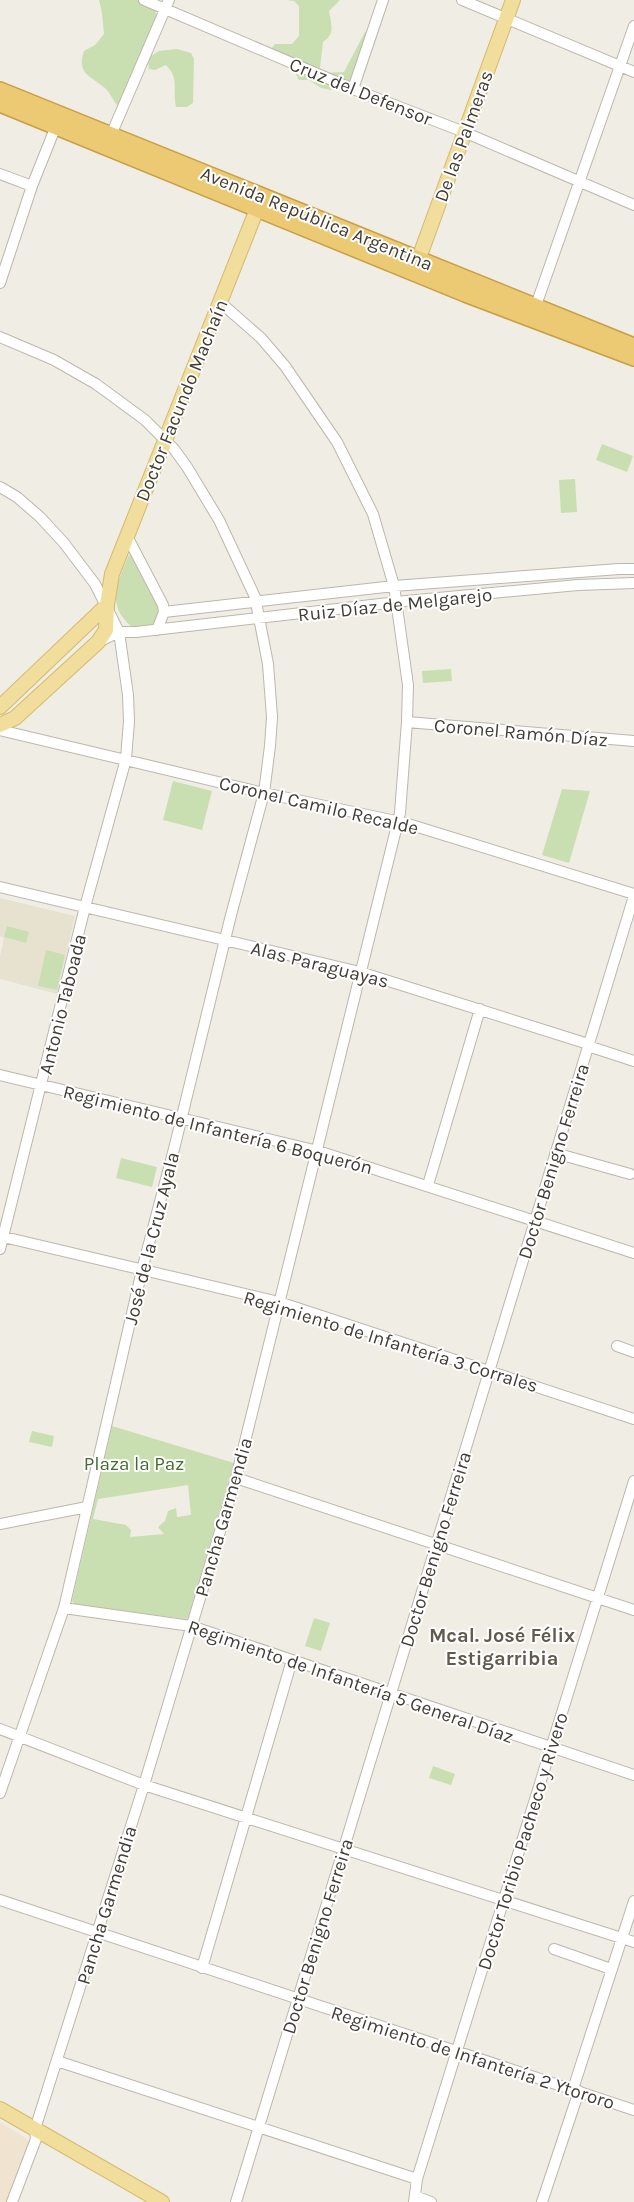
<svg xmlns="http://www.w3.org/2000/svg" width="634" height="2202" font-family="Karla,sans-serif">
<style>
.commercial{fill:#f0e4d1}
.education{fill:#e7e2d0}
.green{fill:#c9dfb1;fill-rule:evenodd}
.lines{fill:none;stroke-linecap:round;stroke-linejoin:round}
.minor-casing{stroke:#bdb7ab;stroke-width:12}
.major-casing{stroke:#d4ba6e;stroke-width:16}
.highway-casing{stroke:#c99e45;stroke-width:18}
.minor{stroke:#fff;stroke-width:10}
.major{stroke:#f1dd9c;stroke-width:14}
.highway{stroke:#ecc973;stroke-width:15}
.labels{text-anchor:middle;stroke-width:4;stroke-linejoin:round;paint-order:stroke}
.street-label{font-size:19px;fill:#413d35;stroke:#fff}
.park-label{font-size:19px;fill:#446b30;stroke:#fff}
.neighbourhood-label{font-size:20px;font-weight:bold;fill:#625b4d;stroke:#fff}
</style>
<rect width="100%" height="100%" fill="#f0ede4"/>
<path class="commercial" d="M0,2122l30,19 -24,61h-6z"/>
<path class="education" d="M0,898l75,18 -18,78 -57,-15v-23l4,-18 -4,-2z"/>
<path class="green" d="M99,0h50l6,8 2,10 -11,22 1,8 -15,52 -15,5c-4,-5 -7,-12 -12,-17 -14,-12 -29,-14 -21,-37l11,-6 9,-11 -2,-21z
M286,0h54l-11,11c2,13 7,22 -6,31l-3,26 3,5 21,-1 21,-40 7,-3 5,8 -20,47 -14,1 -12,5 -10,-2 -12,-8h-10l-7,-13 -21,-18 4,-5h17l7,-8v-30l-5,-5z
M177,49l14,4 3,6 -1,44 -6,4h-11c-4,-18 4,-28 -10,-42l-11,5 -6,-1 -1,-11 11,-7z
M602,444l31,12 -6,16 -31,-12z
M575,479l2,33 -16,1 -2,-33z
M129,555h2l29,53 -1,11 -6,7c-6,1 -14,3 -19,1 -4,-1 -7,-4 -9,-7 -18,-20 -5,-44 4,-65z
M451,669l1,12 -29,2 -1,-12z
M173,781l39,10 -10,39 -39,-10z
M562,789l28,2 -21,72 -27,-8z
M7,926l22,6 -3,11 -22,-6z
M46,950l19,5 -8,35 -19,-4z
M121,1158l36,9 -5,20 -36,-9z
M112,1426l122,37 -46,155 -3,1 -110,-15 -3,-3zM188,1485l3,30 -14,2 -1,-9 -8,3 -3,10 -7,6 6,7 -34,3 1,-7 -5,-5 -33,-6 5,-20z
M32,1431l22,5 -2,11 -23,-5z
M314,1618l16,5 -9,28 -16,-5z
M433,1766l22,8 -4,11 -22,-7z"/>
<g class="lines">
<g class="minor-casing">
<path id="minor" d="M144,0l209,89 111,43 170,73
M462,0l172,72
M353,89l30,-89
M111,135l58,-135
M0,174l32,12
M0,283l32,-97 26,-65
M534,311l100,-285
M0,337l54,23 42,24 49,36 29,29 13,18 32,53 36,77 13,67 4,53 -2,29 -6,47 -33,122 -56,230 -33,125 -78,338 -64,185
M0,487l17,10 23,20 24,26 31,41 24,48 9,63 1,26 -3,38 -41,148 -85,342
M127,536l36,69 1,7 -7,18
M164,612l230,-26 225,-17h15
M98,642l21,-10h17l270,-31 172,-16 56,-2
M407,722l227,19
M0,730l264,63 141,30 229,71
M0,887l360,85 225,71 3,3 46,15
M0,1075l318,76 316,102
M555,1153l75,21
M428,1185l52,-176
M0,1236l279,66 355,117
M617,1346l17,6
M236,1478l398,132
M0,1524l87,-17
M64,1608l127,18 443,149
M0,1729l144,56 490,157
M0,1900l634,210
M554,1949l57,20
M202,1968l90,-308
M57,2061l360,118
M573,2089l61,-188
M415,2196l16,6
M12,2202l24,-63 -1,-10 109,-344 92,-307 164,-665 7,-91 1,-37 -14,-99 -21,-72 -36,-72 -52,-76 -24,-28 -41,-36
M236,2202l398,-1306
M414,2202l3,-23 217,-698
M542,2202l37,-111"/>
</g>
<g class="major-casing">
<path id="major" d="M415,269l98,-269
M0,707l107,-102
M0,725l15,-7 83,-76 8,-12 1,-25 5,-31 149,-375
M0,2109l162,93"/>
</g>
<g class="highway-casing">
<path id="highway" d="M0,90l634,256
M0,104l465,190 169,64"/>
</g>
<use href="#minor" class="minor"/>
<use href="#major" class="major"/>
<use href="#highway" class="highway"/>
</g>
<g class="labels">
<g class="street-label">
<text transform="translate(361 91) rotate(22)" y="7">Cruz del Defensor</text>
<text transform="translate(463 136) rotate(-70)" y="7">De las Palmeras</text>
<text transform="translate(317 218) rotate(22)" y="7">Avenida República Argentina</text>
<text transform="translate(181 400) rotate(-68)" y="7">Doctor Facundo Machaín</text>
<text transform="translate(395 604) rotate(-6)" y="7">Ruiz Díaz de Melgarejo</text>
<text transform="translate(521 732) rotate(5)" y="7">Coronel Ramón Díaz</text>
<text transform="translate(319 805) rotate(13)" y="7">Coronel Camilo Recalde</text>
<text transform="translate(320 964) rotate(14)" y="7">Alas Paraguayas</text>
<text transform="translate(62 1004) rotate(-76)" y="7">Antonio Taboada</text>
<text transform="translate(218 1129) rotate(14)" y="7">Regimiento de Infantería 6 Boquerón</text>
<text transform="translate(553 1161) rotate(-73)" y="7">Doctor Benigno Ferreira</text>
<text transform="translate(151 1238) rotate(-76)" y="7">José de la Cruz Ayala</text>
<text transform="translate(391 1341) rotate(17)" y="7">Regimiento de Infantería 3 Corrales</text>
<text transform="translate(223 1517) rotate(-74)" y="7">Pancha Garmendia</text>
<text transform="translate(435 1549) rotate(-73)" y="7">Doctor Benigno Ferreira</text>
<text transform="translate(351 1681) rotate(19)" y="7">Regimiento de Infantería 5 General Díaz</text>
<text transform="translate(522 1841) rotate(-73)" y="7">Doctor Toribio Pacheco y Rivero</text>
<text transform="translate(106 1905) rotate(-73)" y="7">Pancha Garmendia</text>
<text transform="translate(317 1936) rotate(-73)" y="7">Doctor Benigno Ferreira</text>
<text transform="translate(473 2057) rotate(18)" y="7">Regimiento de Infantería 2 Ytororo</text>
</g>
<g class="park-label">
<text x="134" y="1470">Plaza la Paz</text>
</g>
<g class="neighbourhood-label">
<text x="502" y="1642">Mcal. José Félix<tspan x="502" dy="23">Estigarribia</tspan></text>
</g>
</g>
</svg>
